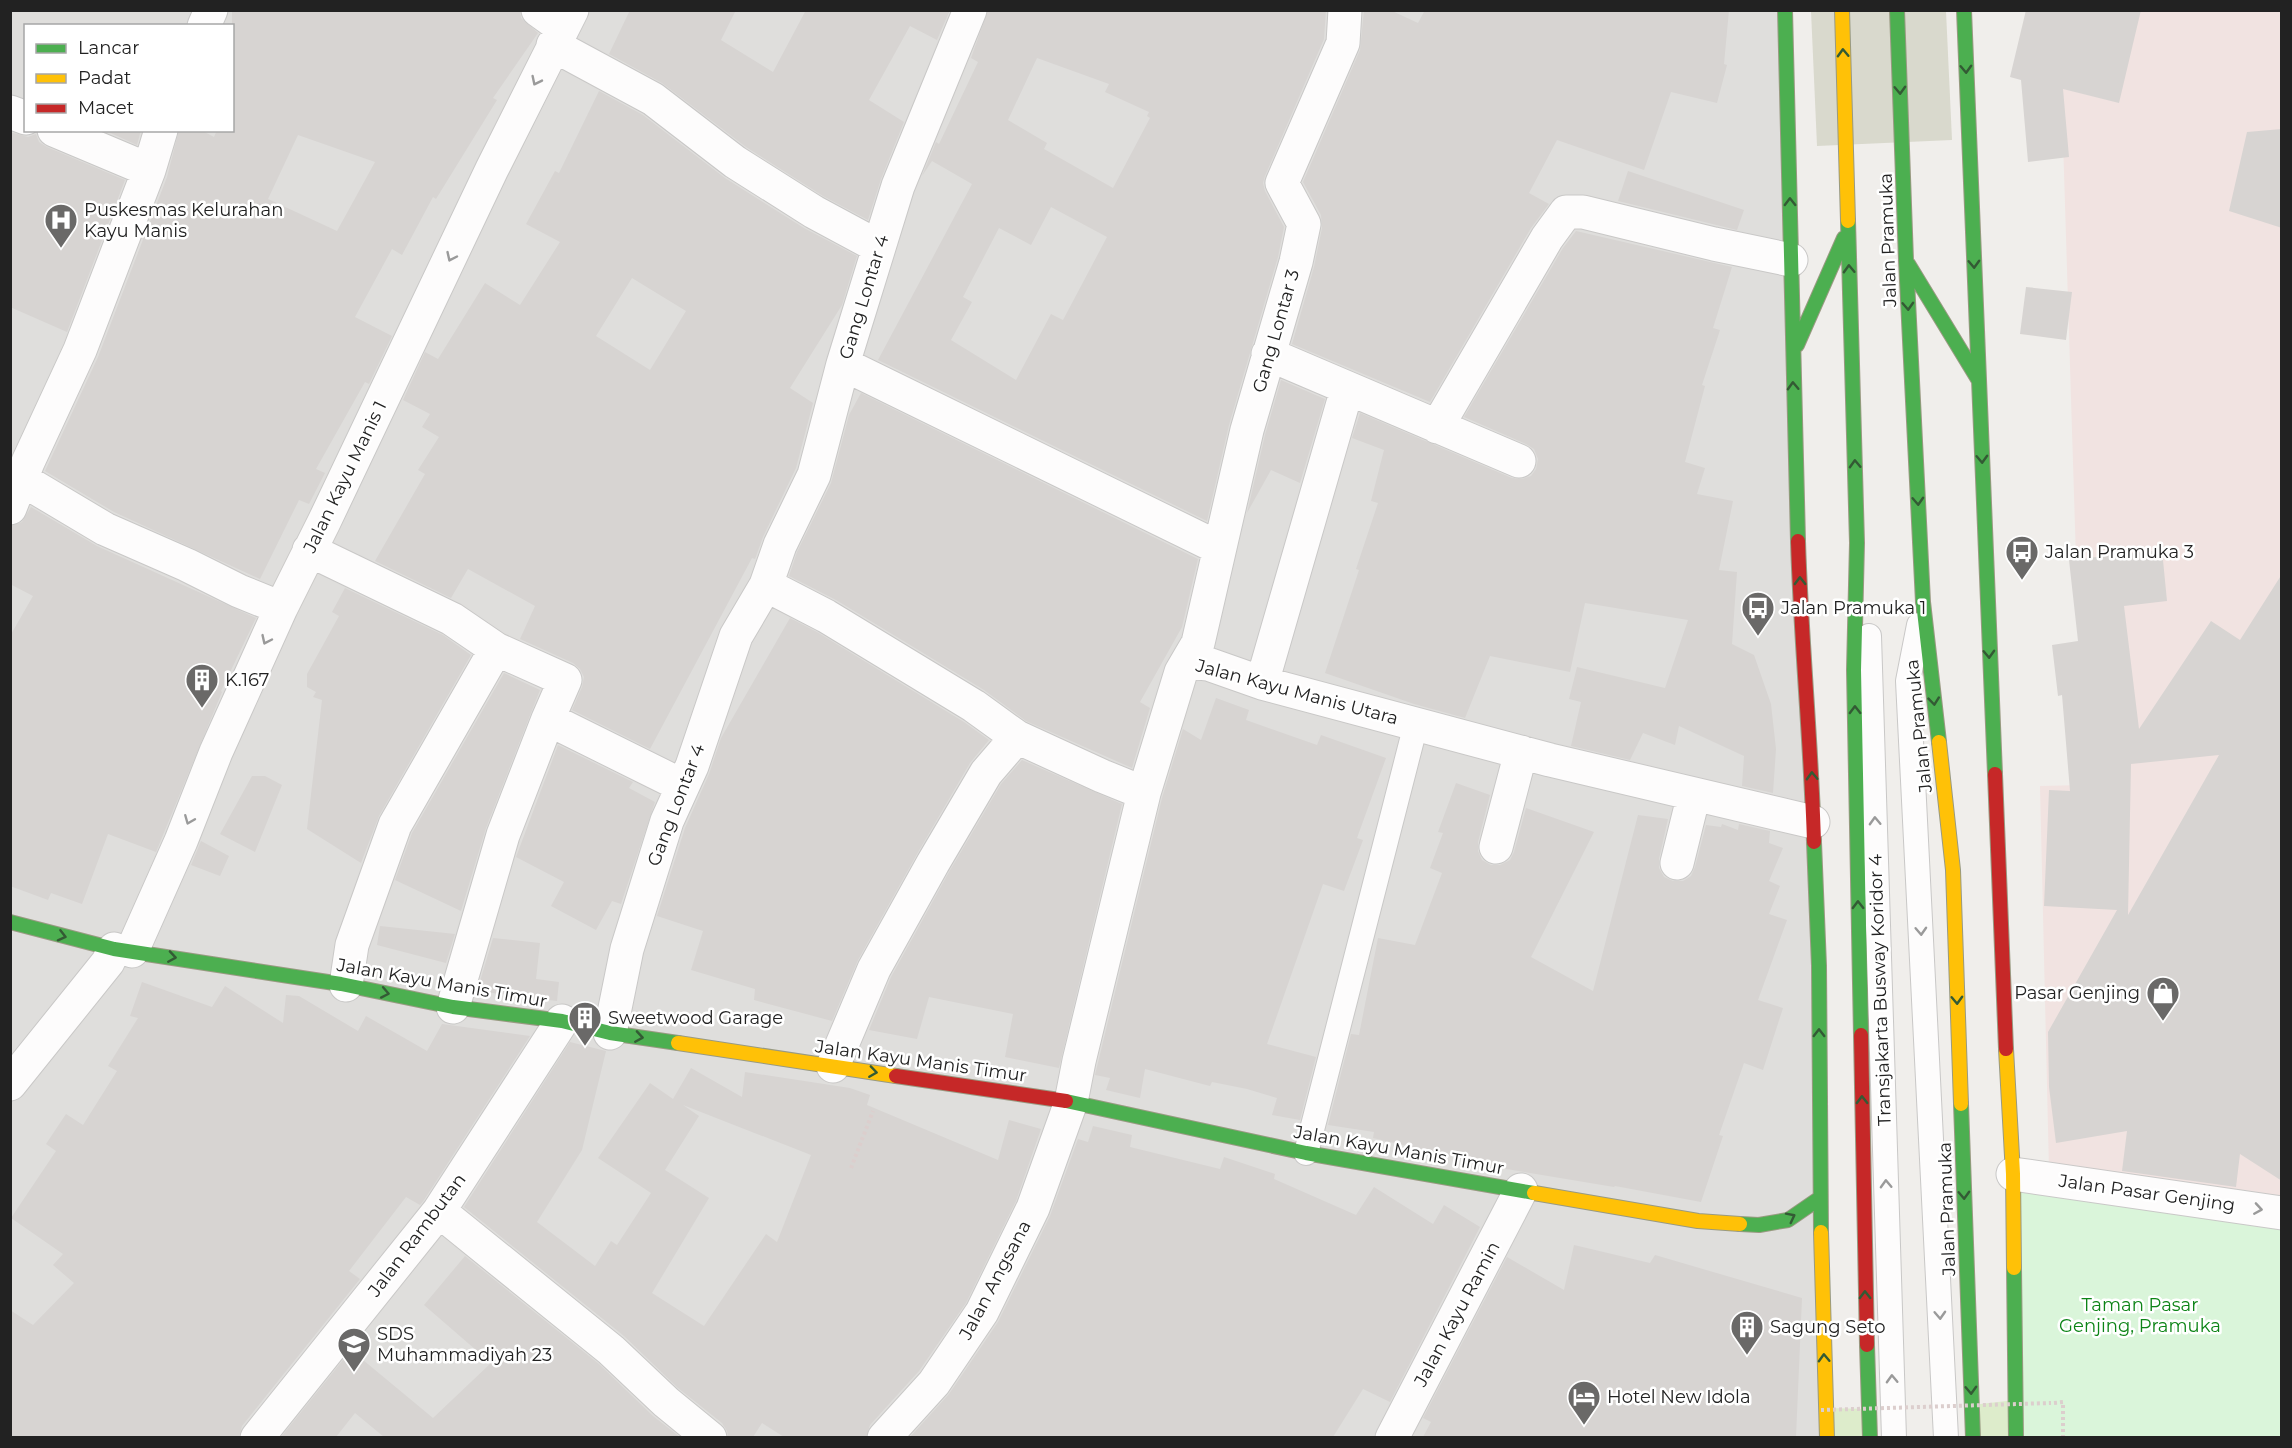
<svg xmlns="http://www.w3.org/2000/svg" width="2292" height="1448" font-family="Montserrat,sans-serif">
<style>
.residential{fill:#dfdedc;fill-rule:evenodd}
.commercial{fill:#f1e3e1}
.construction{fill:#d9d9cd}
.grass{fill:#ddeccb}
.park{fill:#daf5da}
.building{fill:#d7d4d2;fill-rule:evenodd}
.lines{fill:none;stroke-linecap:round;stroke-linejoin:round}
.lane-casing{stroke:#c9c8c7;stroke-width:26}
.street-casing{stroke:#c9c8c7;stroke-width:35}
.fast-casing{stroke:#999a82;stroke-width:16}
.slow-casing{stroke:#999a82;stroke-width:16}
.jam-casing{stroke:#999a82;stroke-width:16}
.path{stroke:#dccecd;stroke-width:4;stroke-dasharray:3 3;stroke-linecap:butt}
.lane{stroke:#fdfcfc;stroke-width:24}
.street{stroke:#fdfcfc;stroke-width:33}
.fast{stroke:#4caf50;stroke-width:14}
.slow{stroke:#ffc107;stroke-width:14}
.jam{stroke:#c62828;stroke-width:14}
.path-bridge{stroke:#dccecd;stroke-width:4;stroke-dasharray:3 3;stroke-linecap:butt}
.oneway{stroke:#335a34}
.oneway2{stroke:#9a9a9a}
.labels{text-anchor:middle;stroke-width:5;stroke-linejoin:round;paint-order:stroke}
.poi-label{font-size:18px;fill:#222;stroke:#fff;text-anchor:start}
.street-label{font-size:18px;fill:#222;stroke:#fff}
.park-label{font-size:18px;fill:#0c8416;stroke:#fff}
</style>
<rect width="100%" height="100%" fill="#f0eeeb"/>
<path class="residential" d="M10,11h1775l44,1426h-1818zM26,26h206v104h-206z"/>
<path class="commercial" d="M2059,11h222v1196l-232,-36 -9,-385 43,-1z"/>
<path class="construction" d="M1811,11h135l6,129 -135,6z"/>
<path class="grass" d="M2015,1400l1,37h-43l-1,-32z
M1826,1408l43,1 1,28h-43z"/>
<path class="park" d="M2013,1174l268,37v226h-262z"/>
<path class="building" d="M232,10h288l1,8 17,15 -45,65 4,2 -61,99 -3,-2 -31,58 -10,-6 -37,68 37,19 -23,48 -4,-2 -49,87 9,4 -16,31 -10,-4 -39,79 -146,-67 -69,-41 53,-114 69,-180 12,-47h22l13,7 3,-7h15zM298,135l77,27 -38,69 -69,-32z
M630,10h106l-15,30 52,32 33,-62h144l-13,30 -27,-14 -41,74 35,22 -23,57 -13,41 -45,-24 -77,-49 -84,-64 -53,-29z
M988,10h338l-2,29 -59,137 -2,7 2,8 19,36 -6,30 -49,168 -22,96 -329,-161 94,-176 -40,-23 -10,15 14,-34 3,2 39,-82 -7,-4zM1037,58l72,26 -4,8 44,20 -2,4 3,2 -37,70 -69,-39 3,-6 -39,-23zM1051,207l56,30 -44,83 -12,-6 -35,66 -65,-40 21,-38 -9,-5 36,-69 32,17z
M1364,10h26l28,13 7,-13h304l-5,54 3,1 -10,38 -46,-11 -27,78 -87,-30 -28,53 20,11 -18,24 -101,174 -138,-58 22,-77 8,-39 -1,-13 -18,-33 57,-132z
M2026,10h115l-22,93 -56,-14 6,68 -41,5 -7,-82 -11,-3z
M599,91l44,24 82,63 79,50 53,28 -15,49 -52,83 23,15 -17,65 -33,69 -8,22 -3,-1 -102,191 -78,-39 10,-23 2,-10 -4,-8 -7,-6 -53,-24 15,-33 -67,-37 -17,29 -76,-37 50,-87 -7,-4 21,-33 -17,-10 8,-13 -27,-14 22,-48 13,7 47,-76 35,22 40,-63 -34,-18 29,-53 4,2zM632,278l54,33 -36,59 -54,-34z
M2282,129v99l-53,-17 18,-79z
M104,130h37l-4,15z
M10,132l18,5 8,-3 3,8 8,5 78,33 -58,152 -57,-25z
M1628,171l116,39 -7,20 -119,-29z
M1576,231l156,36 -19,61 7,2 -18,55 3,1 -20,76 20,6 -8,26 36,7 -14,69 18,2 -5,72 22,11 17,49 5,45 -3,44 -31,-7 2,-30 -65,-30 -4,19 -32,-12 -13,27 -59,-14 10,-44 -12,-3 8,-32 88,21 23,-68 -103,-17 -15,69 -80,-16 -25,62 -51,-14 -89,-31 34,-103 -3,-1 22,-66 -7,-2 13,-51 -32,-12 8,-25 152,65 10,1 9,-3 5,-7 2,-10 -4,-10 -8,-5 -62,-27 99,-169z
M2026,287l46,5 -6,48 -46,-6z
M1281,380l44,19 -25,84 -29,-13 -24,43 18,-78z
M861,393l337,166 -16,68 -42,75 10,6 -18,60 -106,-47 -42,-31 -148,-90 -47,-24 8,-24 34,-69 18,-68z
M31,507l66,39 159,72 -35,73 1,1 -66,160 -48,-18 -26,70 -31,-11 -3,7 -38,-14v-250l23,-40 -23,-12v-58l12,-4z
M2162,550l5,51 -43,5 15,123 72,-108 29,19 42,-66v607l-42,-27 -4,33 -114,-16 5,-40 -71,12 -7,-56 -1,-55 69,-122 -73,-4 5,-116 21,1 -8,-96 -4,1 -6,-51 26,-4 -9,-81zM2219,755l-91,160 3,-151z
M345,588l98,47 28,20 -92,161 -18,47 -54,-34 15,-129 -9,-3 3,-5 -9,-5v-13l32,-58 -7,-4z
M790,618l27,14 147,90 25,18 -19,23 -53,91 -59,106 -26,61 -78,-21 1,-11 -64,-19 12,-39 -46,-15 28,-88 24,-54 12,-36z
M504,673l36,17 -54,138 -25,83 -66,-31 17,-47z
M1216,698l33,12 -3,10 71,25 4,-10 65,23 -29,80 6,2 -19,51 -21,-7 -56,160 49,13 -16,63 -28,-5 5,-17 -30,-9 -35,-7 -2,4 -65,-17 -5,29 -34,-8 4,-12 -15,-3 67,-277 21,-69 18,11z
M558,745l75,37 -4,6 26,14 -34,102 -9,-3 -16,29 -45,-24 13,-24 -48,-25z
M1022,760l100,44 -63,264 -54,-11 8,-43 -84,-17 -12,42 -48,-9 22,-53 58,-105 52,-88z
M252,776h13l17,9 -27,67 -35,-18z
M1456,783l34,12 -12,47v9l4,9 9,5h9l10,-5 4,-8 12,-44 68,24 -63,125 62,34 45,-176 30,4 -9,40v9l5,9 9,4h10l8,-5 4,-9 11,-42 15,2 1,-3 16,6 1,-6 31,7 -1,12 14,5 -14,33 11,5 -11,28 18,6 -29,80 25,8 -20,62 -19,-7 -25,72 4,1 -22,66 -86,-16 -1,1 -143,-24 1,-2 -99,-23 1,-6 -46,-7 23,-91 8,1 19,-97 37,7 27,-72 -12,-5 13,-35 -5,-1z
M201,841l28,15 -9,20 -29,-11z
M380,926l75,8 -9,29 -69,-18z
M493,938l47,5 -4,36 23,3 -2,19 -80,-10z
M142,982l70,25 13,-21 58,37 3,-28 13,1 59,35 8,-15 61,35 15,-27 88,12 -106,164 -4,5 -14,-8 -57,74 11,8 -118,147 -3,11h-229v-127l23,15 41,-42 -21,-18 10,-11 -52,-36 45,-67 -10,-7 20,-30 17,11 34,-54 -9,-5 30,-48 -8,-2z
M570,1042l36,9 -24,99 -45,72 58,44 16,-25 6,4 34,-52 -53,-35 52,-75 23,16 18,-31 51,29 3,-25 105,16 20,7 -3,10 131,55 11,-40 32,9 -25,72 -50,102 -47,68 -49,54 -4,12h-82l-22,-14 -9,14h-25l-1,-6 -5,-8 -44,-35 -54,-52 -160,-129zM683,1105l128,50 -34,87 -11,-8 -62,92 -52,-33 57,-95 -44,-28 34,-54z
M1093,1126l39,9 -2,12 90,22 4,-12 51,17 -1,5 82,36 18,-28 59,37 11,-19 36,22 -90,175 -27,-13 -30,48h-423l39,-43 49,-72 52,-106 28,-77 10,3z
M1574,1245l76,18 5,-8 147,43 -6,139h-373l8,-15 -8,-4 84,-161 57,33z
M465,1256l134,108 54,52 27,21h-296l-29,-24 -19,24h-55l70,-87 82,68 58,-55 -67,-58z"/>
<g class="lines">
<g class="lane-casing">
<path id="lane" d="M1919,625l-11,56 38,757
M1869,636l25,802
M1306,1153l110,-429"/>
</g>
<g class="street-casing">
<path id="street" d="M538,10l25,18
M204,26l7,-16
M553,45l100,54 82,63 79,50 65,35
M10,112l16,6
M54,130l95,40
M1268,354l251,107
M843,364l376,184
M1437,427l110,-189 19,-26h17l131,32 77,16
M21,479l84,50 82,36 52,26 42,17
M10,508l18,-46 52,-112 69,-180 12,-40
M309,550l143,69 44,30 69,31 -17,39 135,67
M766,585l60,31 148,90 43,31 85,39 42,17
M1187,662l21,2 54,19 288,77 263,62
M1262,683l81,-280
M1496,847l25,-95
M1677,863l17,-69
M132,951l49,-110 35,-89 65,-144 43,-86 168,-353 80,-159
M346,985l6,-40 43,-120 101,-176
M453,1007l50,-172 45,-116
M610,1033l17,-84 40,-128 25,-55 44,-130 30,-51 14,-40 34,-70 29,-111 55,-178 72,-176
M833,1066l41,-97 59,-106 53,-90 31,-36
M10,1084l98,-122 6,-13
M2013,1174l269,39
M439,1211l172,139 55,52 44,36
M257,1438l182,-227 123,-190
M884,1438l50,-55 48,-71 51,-104 38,-106 8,-41 65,-268 37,-121 17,-29 49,-213 49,-168 8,-38 -22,-41 61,-140 2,-33
M1392,1438l129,-248"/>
</g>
<g class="fast-casing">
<path id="fast" d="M1785,10l13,531
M1897,10l9,250 17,342 16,140
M1964,10l31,764
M1848,221l9,322 -3,127 7,365
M1908,264l70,115
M1797,345l47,-107
M1814,842l5,124 2,266
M10,922l104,27 227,35 112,23 109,14 48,12 68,10
M1066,1101l240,52 228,40
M1961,1104l12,334
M1740,1224l19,1 29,-5 32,-22
M2014,1268l2,170
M1867,1345l3,93"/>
</g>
<g class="slow-casing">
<path id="slow" d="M1842,10l6,211
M1939,742l14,128 8,234
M678,1043l218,33
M2006,1049l7,125 1,94
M1534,1193l164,28 42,3
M1821,1232l6,206"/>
</g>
<g class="jam-casing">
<path id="jam" d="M1798,541c3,100 13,200 16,301
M1995,774l11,275
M1861,1035l6,310
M896,1076l170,25"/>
</g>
<path class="path" d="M851,1168l22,-57
M2054,1403l9,-1v36"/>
<use href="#lane" class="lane"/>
<use href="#street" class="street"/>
<use href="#fast" class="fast"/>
<use href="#slow" class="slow"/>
<use href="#jam" class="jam"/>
<path class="path-bridge" d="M1821,1410l230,-7"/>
</g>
<defs><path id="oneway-chevron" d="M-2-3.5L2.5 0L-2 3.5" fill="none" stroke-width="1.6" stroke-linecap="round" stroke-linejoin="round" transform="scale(1.5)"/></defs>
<g class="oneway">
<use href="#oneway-chevron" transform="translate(1843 53) rotate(-92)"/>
<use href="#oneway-chevron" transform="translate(1966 69) rotate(88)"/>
<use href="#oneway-chevron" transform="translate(1900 90) rotate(88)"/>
<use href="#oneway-chevron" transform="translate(1790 202) rotate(-91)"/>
<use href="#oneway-chevron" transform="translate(1974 264) rotate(88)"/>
<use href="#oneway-chevron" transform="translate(1849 269) rotate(-92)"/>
<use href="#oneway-chevron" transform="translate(1908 306) rotate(87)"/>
<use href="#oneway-chevron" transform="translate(1793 386) rotate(-92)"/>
<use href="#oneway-chevron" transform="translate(1982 459) rotate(88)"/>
<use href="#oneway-chevron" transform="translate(1855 464) rotate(-92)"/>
<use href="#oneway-chevron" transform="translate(1918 501) rotate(87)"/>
<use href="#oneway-chevron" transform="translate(1800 581) rotate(-91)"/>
<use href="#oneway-chevron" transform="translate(1989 654) rotate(88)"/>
<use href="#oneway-chevron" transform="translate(1934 701) rotate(84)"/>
<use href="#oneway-chevron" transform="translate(1855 710) rotate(-91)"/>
<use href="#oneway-chevron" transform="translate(1812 776) rotate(-92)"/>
<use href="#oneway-chevron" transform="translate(1858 905) rotate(-91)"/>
<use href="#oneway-chevron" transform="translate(62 936) rotate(14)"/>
<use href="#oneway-chevron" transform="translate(172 957) rotate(9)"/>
<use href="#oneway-chevron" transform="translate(385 993) rotate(11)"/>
<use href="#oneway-chevron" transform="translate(1957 1000) rotate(88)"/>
<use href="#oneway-chevron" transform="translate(1819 1033) rotate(-90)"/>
<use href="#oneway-chevron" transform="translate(639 1037) rotate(9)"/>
<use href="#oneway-chevron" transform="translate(873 1072) rotate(8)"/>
<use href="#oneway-chevron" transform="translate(1862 1100) rotate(-91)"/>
<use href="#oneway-chevron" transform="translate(1964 1195) rotate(88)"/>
<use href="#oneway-chevron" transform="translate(1791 1217) rotate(-27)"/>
<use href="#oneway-chevron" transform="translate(1865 1295) rotate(-91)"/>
<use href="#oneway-chevron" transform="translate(1824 1358) rotate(-92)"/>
<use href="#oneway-chevron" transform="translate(1971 1390) rotate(88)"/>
</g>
<g class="oneway2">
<use href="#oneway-chevron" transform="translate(536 81) rotate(116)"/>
<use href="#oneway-chevron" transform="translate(451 257) rotate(115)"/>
<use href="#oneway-chevron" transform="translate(266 640) rotate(115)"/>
<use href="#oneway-chevron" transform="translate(189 820) rotate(112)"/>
<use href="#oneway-chevron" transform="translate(1875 821) rotate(-92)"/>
<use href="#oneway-chevron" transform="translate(1921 931) rotate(87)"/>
<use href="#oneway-chevron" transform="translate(1886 1184) rotate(-92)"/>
<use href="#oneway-chevron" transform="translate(2258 1209) rotate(9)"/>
<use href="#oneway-chevron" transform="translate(1940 1315) rotate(87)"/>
<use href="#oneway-chevron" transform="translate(1892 1379) rotate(-92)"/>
</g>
<defs>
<g id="hospital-pin" transform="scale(1.725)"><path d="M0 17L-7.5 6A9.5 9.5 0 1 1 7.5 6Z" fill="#6a6968" stroke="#fff"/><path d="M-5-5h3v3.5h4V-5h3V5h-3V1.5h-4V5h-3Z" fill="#fff"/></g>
<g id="bus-pin" transform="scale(1.725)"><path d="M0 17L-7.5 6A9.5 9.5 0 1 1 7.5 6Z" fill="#6a6968" stroke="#fff"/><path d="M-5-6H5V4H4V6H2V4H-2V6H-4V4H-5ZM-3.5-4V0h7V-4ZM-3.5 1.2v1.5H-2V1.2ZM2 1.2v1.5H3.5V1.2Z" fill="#fff"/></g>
<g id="building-pin" transform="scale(1.725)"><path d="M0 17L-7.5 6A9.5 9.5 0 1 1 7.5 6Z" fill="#6a6968" stroke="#fff"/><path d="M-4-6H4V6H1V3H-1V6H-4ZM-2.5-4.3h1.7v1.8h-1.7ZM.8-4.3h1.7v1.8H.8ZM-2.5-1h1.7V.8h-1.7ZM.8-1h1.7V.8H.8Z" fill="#fff"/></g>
<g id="shop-pin" transform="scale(1.725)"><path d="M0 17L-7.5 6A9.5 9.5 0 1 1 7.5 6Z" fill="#6a6968" stroke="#fff"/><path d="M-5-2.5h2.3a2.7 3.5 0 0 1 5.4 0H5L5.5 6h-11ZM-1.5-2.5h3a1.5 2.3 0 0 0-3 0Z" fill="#fff"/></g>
<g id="school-pin" transform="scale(1.725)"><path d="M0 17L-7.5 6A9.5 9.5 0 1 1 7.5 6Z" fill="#6a6968" stroke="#fff"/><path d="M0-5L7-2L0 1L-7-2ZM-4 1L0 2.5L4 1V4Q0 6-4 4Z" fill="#fff"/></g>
<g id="hotel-pin" transform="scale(1.725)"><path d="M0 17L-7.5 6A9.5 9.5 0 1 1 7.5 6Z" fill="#6a6968" stroke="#fff"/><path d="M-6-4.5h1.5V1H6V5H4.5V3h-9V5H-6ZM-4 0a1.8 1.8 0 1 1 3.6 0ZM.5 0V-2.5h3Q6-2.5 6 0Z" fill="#fff"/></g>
</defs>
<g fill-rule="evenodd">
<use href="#hospital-pin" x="61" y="220"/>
<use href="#bus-pin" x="2022" y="552"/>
<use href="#bus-pin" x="1758" y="608"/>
<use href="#building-pin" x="202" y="680"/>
<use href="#shop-pin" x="2163" y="993"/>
<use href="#building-pin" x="585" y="1018"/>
<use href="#building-pin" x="1747" y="1327"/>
<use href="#school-pin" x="354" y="1344"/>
<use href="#hotel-pin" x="1584" y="1397"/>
</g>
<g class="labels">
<g class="poi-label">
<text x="84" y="216">Puskesmas Kelurahan<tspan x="84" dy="21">Kayu Manis</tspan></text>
<text x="2045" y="558">Jalan Pramuka 3</text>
<text x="1781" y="614">Jalan Pramuka 1</text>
<text x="225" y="686">K.167</text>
<text x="2140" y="999" text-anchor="end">Pasar Genjing</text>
<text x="608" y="1024">Sweetwood Garage</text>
<text x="1770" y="1333">Sagung Seto</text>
<text x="377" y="1340">SDS<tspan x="377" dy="21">Muhammadiyah 23</tspan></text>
<text x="1607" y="1403">Hotel New Idola</text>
</g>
<g class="street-label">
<text transform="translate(1888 240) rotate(-92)" y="6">Jalan Pramuka</text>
<text transform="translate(864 297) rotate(-73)" y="6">Gang Lontar 4</text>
<text transform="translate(1276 331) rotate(-74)" y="6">Gang Lontar 3</text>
<text transform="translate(345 477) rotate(-64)" y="6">Jalan Kayu Manis 1</text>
<text transform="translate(1297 692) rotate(15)" y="6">Jalan Kayu Manis Utara</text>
<text transform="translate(1919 726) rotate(-96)" y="6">Jalan Pramuka</text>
<text transform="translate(676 805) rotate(-69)" y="6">Gang Lontar 4</text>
<text transform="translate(442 983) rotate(10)" y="6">Jalan Kayu Manis Timur</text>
<text transform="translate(1880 990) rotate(-92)" y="6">Transjakarta Busway Koridor 4</text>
<text transform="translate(921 1061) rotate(8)" y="6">Jalan Kayu Manis Timur</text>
<text transform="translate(1399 1150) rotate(10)" y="6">Jalan Kayu Manis Timur</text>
<text transform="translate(2147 1193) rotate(8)" y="6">Jalan Pasar Genjing</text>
<text transform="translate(1947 1209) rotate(-92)" y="6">Jalan Pramuka</text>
<text transform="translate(417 1235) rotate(-53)" y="6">Jalan Rambutan</text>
<text transform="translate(995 1280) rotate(-62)" y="6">Jalan Angsana</text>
<text transform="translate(1457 1314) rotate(-62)" y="6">Jalan Kayu Ramin</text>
</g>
<g class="park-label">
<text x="2140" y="1311">Taman Pasar<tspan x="2140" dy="21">Genjing, Pramuka</tspan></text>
</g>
</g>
<rect width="2292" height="1448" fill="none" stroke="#222222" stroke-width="24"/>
<rect x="24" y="24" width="210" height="108" fill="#ffffff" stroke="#a7a7a7" stroke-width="1.5"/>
<rect x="36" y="44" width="30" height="9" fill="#4caf50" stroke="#a7a7a7" stroke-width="1.5"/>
<text x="78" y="54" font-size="18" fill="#222222">Lancar</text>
<rect x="36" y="74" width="30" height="9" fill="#ffc107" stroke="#a7a7a7" stroke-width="1.5"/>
<text x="78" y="84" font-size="18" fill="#222222">Padat</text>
<rect x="36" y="104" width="30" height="9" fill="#c62828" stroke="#a7a7a7" stroke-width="1.5"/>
<text x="78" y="114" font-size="18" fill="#222222">Macet</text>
</svg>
